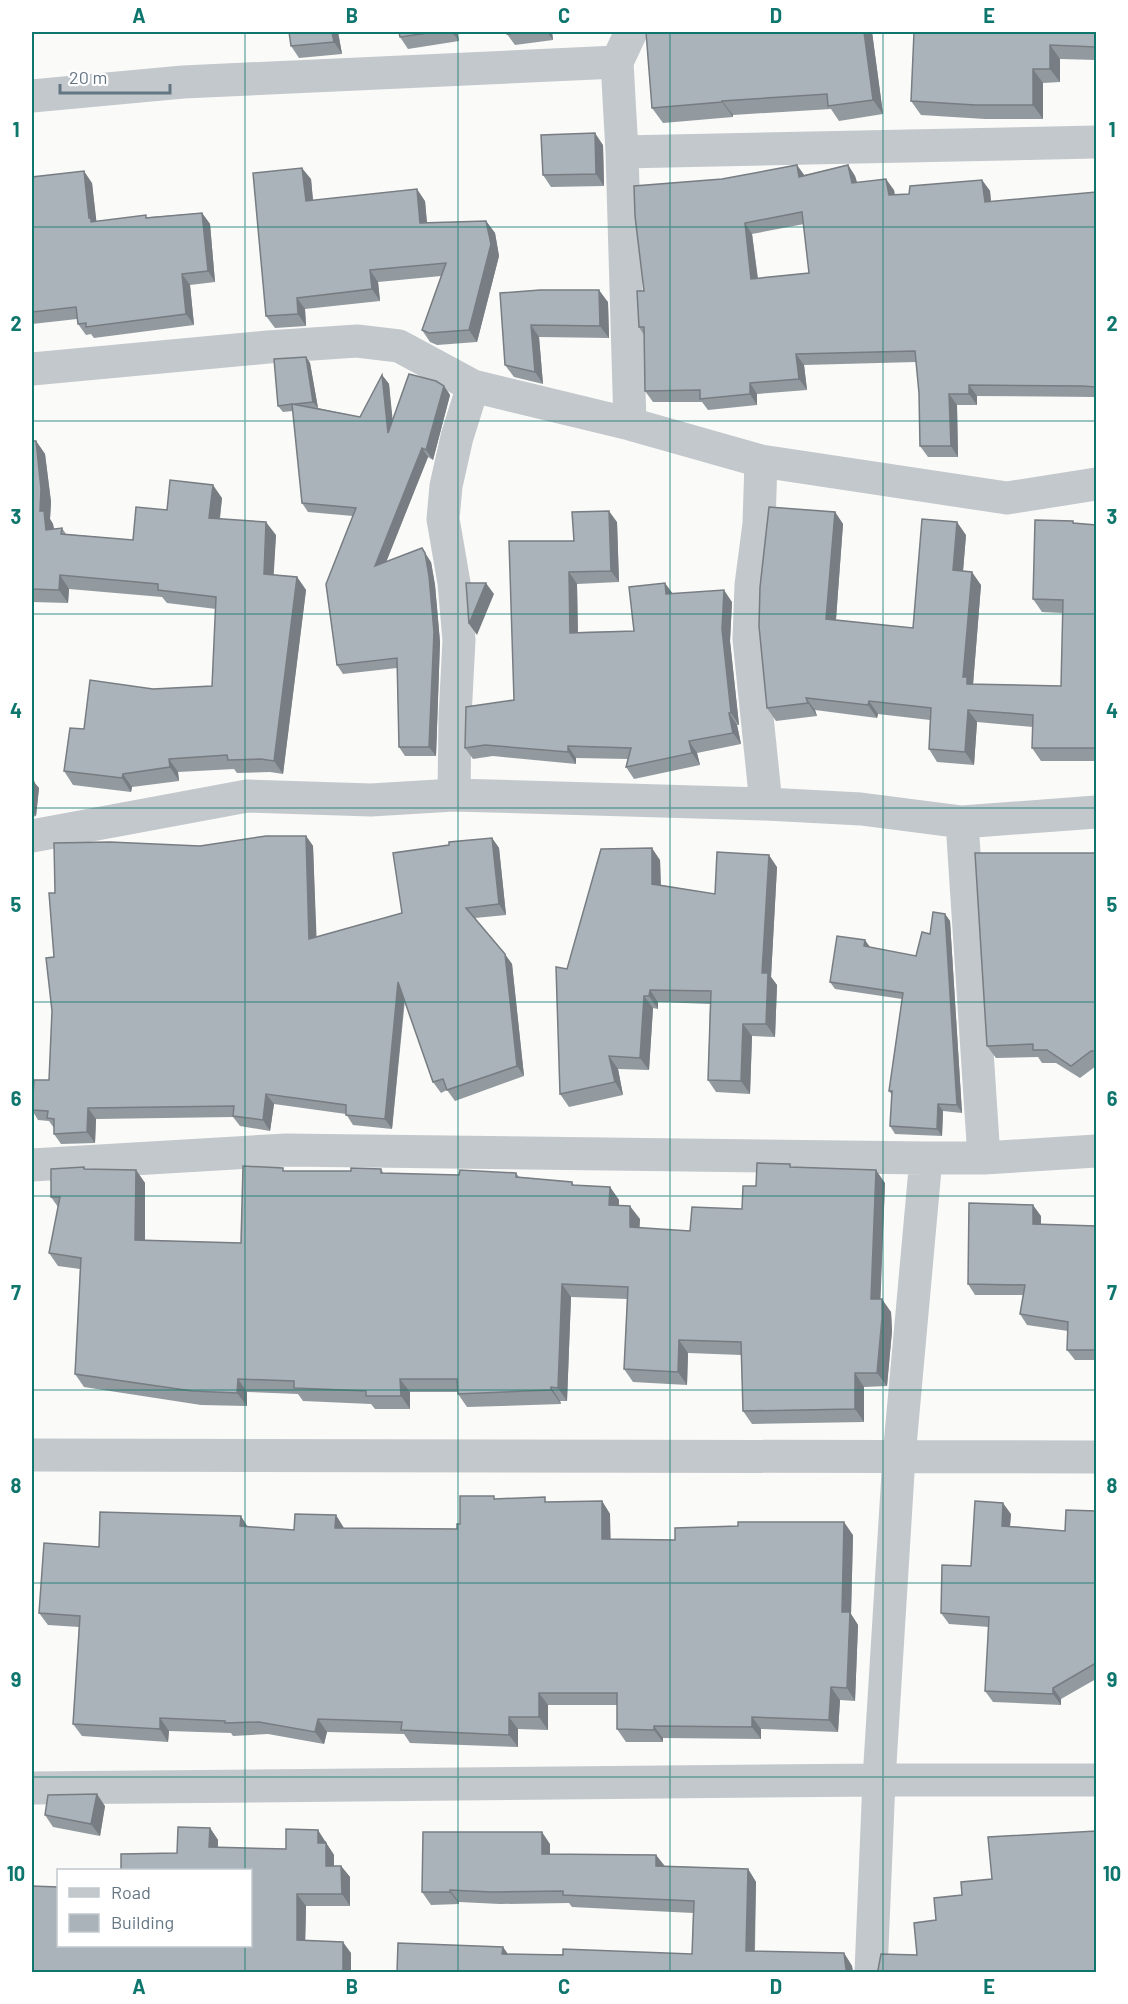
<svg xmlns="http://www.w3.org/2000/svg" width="1128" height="2004" font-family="Barlow,sans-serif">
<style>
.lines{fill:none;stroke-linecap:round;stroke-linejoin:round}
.minor{stroke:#c3c8cc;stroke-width:33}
.wall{fill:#929a9f;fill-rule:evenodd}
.shaded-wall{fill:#777d82}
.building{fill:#aab3b9;stroke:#777d82;stroke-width:1.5;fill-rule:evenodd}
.grid{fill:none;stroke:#0f766e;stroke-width:1.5;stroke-opacity:0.55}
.neatline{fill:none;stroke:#0f766e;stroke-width:2}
.grid-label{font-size:20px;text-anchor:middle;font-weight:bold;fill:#0f766e}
</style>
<rect width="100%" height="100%" fill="#fafaf8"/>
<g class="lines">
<path class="minor" d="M631,32l-14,30 5,90 474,-10
M32,96l151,-14 434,-20
M622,152l8,272
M32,369l236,-22 89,-6 42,5 74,40 157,38 131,37 246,37 89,-14
M761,461l-2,63 -8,61 -2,54 17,165
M454,795l1,-78 4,-77 -5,-57 -11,-64 3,-33 11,-49 16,-51
M962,822l22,336
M32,836l215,-40 124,4 83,-5 312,9 95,5 101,13 134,-10
M32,1165l254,-15 640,8h58l112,-7
M32,1455l1064,2
M32,1788l847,-8h217
M871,1972l8,-192 20,-323 27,-299"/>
</g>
<path class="wall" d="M289,32h49l4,22 -43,4 -8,-12z
M387,32h70l2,9 -51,8 -8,-12 -1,-4z
M507,32h45l1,8 -38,5 -8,-11z
M872,32l11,82 -44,7 -8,-12 -98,6v2l-70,6 -11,-15z
M914,32h182v28l-36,-1v23l-17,1v36h-58l-64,-4 -10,-14z
M603,145l1,41 -53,1 -8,-12z
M848,165l7,11 2,6 37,8 1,5 14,-1 73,-14 8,11 1,11 105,-10v205l-119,-1v9h-20l1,52h-30l-8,-11 -1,-53 -3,-31 -112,3 3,25 -50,4v11l-49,5 -6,-8h-49l-8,-11 -1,-56 -5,-8 5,-36 160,-116zM804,224l5,49 -51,5 -6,-44z
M32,177l60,6 4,38 106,-8 8,11 5,58 -25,3 4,40 -100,13 -3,-4 -5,1 -8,-11 -1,-5 -45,5z
M311,179l2,21 112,1 2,22 59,-2 9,12 4,23 -22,86 -40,3 -7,-3 -8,-12 19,-54 -63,6 2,19 -75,8 1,17 -31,2 -9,-12z
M500,293l108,9 1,36 -70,-1 4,47 -29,-7 -9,-12z
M306,357l4,6 8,45 42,9 22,-42 7,9 3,37 52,-35 6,9 -17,65 -5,-3 -42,105h45l4,23 5,57 -4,114h-31l-6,-9 -2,-79 -54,6 -6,-9 16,-149 -45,-4 -6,-9 -9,-92 -10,1 -5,-6z
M32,441h4l9,13 6,48 -1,17 3,5 1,5 8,-1 4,6 67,6 34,-30 55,-12 -2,21 56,16 -3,40 24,2 9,13 -23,184 -13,-2 -33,1 -3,-4 -56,3 1,9 -47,6 -1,5 -58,-7 -9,-14 20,-42 69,-40 59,-3 4,-77 -49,-6 -5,-6 -93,-8 -1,14 -36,-1z
M835,512l8,12 -7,96 77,8 53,-93 -3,36 18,14 -8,99 88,2 2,-73 -21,-1 -9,-13 40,-78 1,2 22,2v236h-55l-9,-13 1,-21 -56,-5 -3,43 -37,-3 -8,-13 1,-29 -52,-6 -1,4 -62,-8 2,6 -41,5 -9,-13z
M617,522l2,60 -42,2 1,48 56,-1 39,-37 59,8 -2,39 9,84h-2l4,19 -44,9 3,12 -66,14 -8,-12 2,-8 -52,-1v6l-83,-8 -20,3 -8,-11 49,-48 60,-159z
M32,781l7,7 -3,28 -4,1z
M306,836l7,10 3,91 86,-24 47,-68 43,-7 7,10 7,67 -31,3 37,46 12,112 -69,25 -8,-11 -6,3 -8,-11 -28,-82 -13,129 -39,-4 -7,-11 -72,-10 -4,27 -30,-5 -7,-9 -137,2 -1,24 -34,1 -7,-10v-6l-5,-7 -11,-1 -6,-10v-4l17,-26 3,-69 3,-118 145,-47z
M1096,853v213l-16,12 -24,-15h-14l-4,-6 -42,1 -9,-12z
M660,860l1,25 54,9 62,-27 -6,110 6,8 -2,52 -23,-1 -2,58 -34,-2 -8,-12 2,-76 -52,-2v7l-5,-1 -4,62 -31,-1 5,26 -54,12 -9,-13 7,-125z
M945,914l5,7 12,192 -19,-2 -1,25 -47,-2 -5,-8 2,-31 -3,-4 13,-92 -67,-10 -5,-7 40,-35 46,9 14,-22z
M84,1167l1,2 51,1 9,13v57l96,3 44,-72h66l30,-2 3,5 75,1 57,-2 3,4 53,5 2,3 36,2 9,13v5l21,14 -1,9 51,3 52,-22 14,-23 36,-19 93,16 -5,116 11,13 1,19 -5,55 -23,1v35l-112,2 -9,-13 -2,-56 -53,-2 -1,32 -54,-3 -9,-13 3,-70 -56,-2 -4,104h-7l1,3 -94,3 -9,-13v-2h-48v17h-35l-4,-5 -68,-3 -5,-7 -51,-2v14l-46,-1 -117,-18 -9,-13 5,-105 -22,-3 -9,-13 9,-46 -7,-10z
M1041,1216v8l55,2v134h-21l-8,-10 1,-19 -41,-6 -7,-11 3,-19h-48l-7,-11z
M496,1499l52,3 54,-1 8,13v25l65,1 178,-5 -2,79 7,11 -3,76 -15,-1 -2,32 -77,-3v10l-98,-1v4h-37l-9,-13v-24h-69v25l-30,-1v18l-108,-4 -6,-9 -77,-2 -3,12 -56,-10 -35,2 -2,-3 -62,-2 -1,11 -86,-6 -9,-12 6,-97 -31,-2 -9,-12 60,-66 149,-20 46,3 50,-2 113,1 3,-5z
M1096,1511v168l-35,20v6l-68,-3 -8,-11 4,-64 -40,-3 -8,-11 30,-47 40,-52 -1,12 55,5z
M105,1806l-5,30 -47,-9 -8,-12z
M210,1828l8,12v8l68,1 40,-8v2l8,12v11h7l9,11v29h-44l-1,34 46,13v19h-319l26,-26z
M550,1844v10l106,1 9,11 83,3 8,13 -1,69 89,2 8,13 1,6h-456l106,-25 5,7h184l1,-41 -121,-6 -3,-4 -69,1 -41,-2v2l-28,1 -9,-13z"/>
<path class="shaded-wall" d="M332,32h6l4,22 -8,-12z
M452,32h5l2,9z
M547,32h5l1,8z
M864,32h8l11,82 -10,-14z
M1050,45l10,14v23l-10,-13z
M1033,69l10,14v36l-10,-14z
M722,101l11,14v2l-11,-15z
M595,133l8,12 1,41 -8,-12z
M797,165l8,11 -6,1z
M848,165l7,11 5,18 -8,-11z
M302,168l9,11 3,33 -8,-11z
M84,171l8,12 5,43 2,7 -10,-15z
M886,179l8,11 2,16 -7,-11z
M982,180l8,11 2,22 -7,-11z
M417,189l8,12 3,34 -8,-12z
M202,213l8,11 5,58 -7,-11z
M486,221l9,12 4,23 -22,86 -8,-12z
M745,223l7,11 7,56 -8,-11z
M370,270l8,12 2,19 -8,-12z
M182,274l8,11 4,40 -8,-11z
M599,290l9,12 1,36 -9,-12z
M297,298l8,11 1,17 -8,-12z
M531,325l8,12 4,47 -8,-12z
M796,354l8,11 3,25 -8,-11z
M306,357l4,6 8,45 -5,-6z
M382,375l7,9 6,58 -7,-9z
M750,383l7,11v11l-7,-11z
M969,385l8,11v9l-8,-11z
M444,386l6,9 -17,65 -7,-10z
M949,394l8,11 1,52 -7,-11z
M36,441l9,13 6,48 -1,17 3,5 3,19 -10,-13 -6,-19z
M422,448l6,9 -47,118 -6,-9z
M213,485l9,13 -4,34 -9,-14z
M609,511l8,11 2,60 -8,-11z
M835,512l8,12 -8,108 -9,-13z
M266,522l10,13 -3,52 -9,-13z
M957,522l9,13 -4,48 -9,-13z
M422,548l9,14 4,23 5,57 -4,114 -7,-9z
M569,572l8,12 1,60 -8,-11z
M972,572l9,13 -8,100 3,11 -13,-19z
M60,575l9,14 -1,14 -9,-13z
M297,577l9,13 -23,184 -9,-13z
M486,583l8,11 -17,41 -8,-11z
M665,583l8,11h-7z
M724,590l8,12 -2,39 9,84 -8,-12 -9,-84z
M806,698l9,12 2,6 -9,-13z
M869,701l9,13 -1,4 -9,-13z
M968,710l9,12 -3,43 -9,-13z
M729,713l8,12 4,19 -8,-11z
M689,741l8,12 3,12 -8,-12z
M568,746l8,12v6l-8,-12z
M169,759l9,13 1,9 -9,-14z
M123,774l9,13 -1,5 -9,-14z
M34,782l5,6 -3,28 -4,-6z
M306,836l7,10 4,103 -8,-10z
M492,838l7,10 7,67 -7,-11z
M652,848l8,12 1,37 -9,-13z
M769,855l8,12 -6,110 6,8 -2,52 -9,-13 -4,-51z
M945,914l5,7 12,192 -5,-8z
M865,940l5,7 -6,-1z
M505,954l7,10 12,112 -7,-10z
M398,982l7,10 -13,137 -7,-10z
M650,990l8,12v7l-9,-13z
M644,996l9,12 -4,62 -9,-12z
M743,1024l9,12 -2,58 -9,-13z
M609,1056l9,13 5,26 -8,-13z
M266,1094l8,10 -4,27 -7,-11z
M938,1104l5,7 -1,25 -5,-7z
M88,1108l8,11 -1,24 -8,-11z
M136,1170l9,13v70l-10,-13z
M876,1170l9,13 -5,129 -9,-13z
M610,1187l9,13 -1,18 -9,-13z
M1033,1205l8,11v18l-8,-10z
M630,1206l10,13 -1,21 -9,-13z
M562,1284l9,13 -4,104 -9,-13z
M882,1299l9,13 1,19 -5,55 -10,-13z
M679,1340l9,13 -1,32 -9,-13z
M855,1373l9,14v35l-9,-13z
M238,1379l9,13v14l-10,-13z
M400,1379l10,13v17l-9,-13z
M551,1387l9,14 1,3 -10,-14z
M602,1501l8,13 1,38 -9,-13z
M1003,1503l8,11 -2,23 -7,-11z
M336,1515l8,13h-9z
M241,1516l8,13 -9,-3z
M844,1522l9,13 -2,79 7,11 -3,76 -8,-13 -5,-76z
M831,1687l9,13 -2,32 -9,-12z
M1053,1688l8,11v6l-8,-11z
M539,1693l9,12v25l-9,-13z
M509,1717l9,12v18l-9,-12z
M752,1717l9,12v10l-9,-12z
M160,1718l9,13 -1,11 -8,-13z
M318,1719l9,13 -3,12 -9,-12z
M654,1726l9,12v4l-9,-12z
M97,1794l8,12 -5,30 -9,-12z
M210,1828l8,12 -1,19 -8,-12z
M318,1830l16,25v22l-8,-11 -8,-23z
M542,1832l8,12v23l-8,-13z
M656,1855l9,12 -9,-1z
M341,1866l9,11v29l-8,-12z
M748,1869l8,13 -2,81 -8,-12z
M450,1890l9,12v2l-9,-12z
M297,1894l9,12 -1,46 -8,-12z
M343,1942l8,11v19h-8z
M503,1947l8,12 -9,-5z
M844,1953l8,13 1,6h-4l-3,-3z"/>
<path class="building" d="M289,32h43l2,10 -43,4z
M399,32h36l-35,5z
M507,32h16l-16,2z
M646,32h218l9,68 -45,6 -1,-12 -105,7v1l-70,6z
M914,32h182v15l-46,-2v24h-17v36h-58l-64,-4z
M595,133l1,41 -53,1 -2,-40z
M797,165l2,12 49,-12 4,18 34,-4 3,16 20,-1 1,-8 72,-6 3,22 111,-10v195l-14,-1 -113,-1v9h-20l2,52h-31l-1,-53 -4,-42 -119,3 3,25 -49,4v11l-50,5v-9l-55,1 -1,-64h-5l-2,-36h7l-9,-75 -1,-30 88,-7zM802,212l7,61 -58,6 -6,-56z
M302,168l4,33 111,-12 3,34 66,-2 5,23 -22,86 -40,3 -7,-3 24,-67 -76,7 2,19 -75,9 1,16 -32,2 -13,-143z
M84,171l5,47h2v4l55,-7v3l56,-5 6,58 -26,3 4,40 -100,13v-4l-8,1 -2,-17 -44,5v-135z
M540,290h59l1,36 -69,-1 4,47 -30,-7 -5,-72z
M306,357l7,45 -18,2h-3l-14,2 -4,-47z
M409,374l27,7 8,5 -18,64 -4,-2 -47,118 47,-18 3,5 4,23 5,56 -5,115h-30l-2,-89 -60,7 -11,-81 30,-76 -54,-5 -10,-99 68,13 22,-42 6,58z
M32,441h4l5,48 -1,22h4l2,19 16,-2 -1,6 72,6 3,-33 31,3 3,-30 43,5 -4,33 57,4 -2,52 33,3 -23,184 -13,-2 -33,1 -1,-5 -58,4 1,8 -47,7 -1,4 -58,-7 6,-43 14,1 6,-49 63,9 59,-3 4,-89 -58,-7v-6l-98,-9 -1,15 -27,-1z
M769,507l66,5 -9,107 87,9 9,-109 35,3 -4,48 19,2 -9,105h4v7l94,2 2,-86 -30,-1 2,-79 38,1v2l23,2v231v-8h-64l1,-33 -65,-5 -3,42 -36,-3 2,-41 -62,-7 -1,4 -62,-7 2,5 -41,5 -8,-82 1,-39z
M609,511l2,60 -42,1 1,61 64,-2 -5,-44 36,-4 1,11 58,-4 -2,39 9,84h-2l4,20 -44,8 3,12 -66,14 5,-19 -63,-2v6l-83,-7 -20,3 1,-41 48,-7 -5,-159h65l-2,-29z
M466,583h20l-17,41z
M32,781l2,1 -2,28z
M266,836h40l3,103 93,-26 -9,-60 56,-8v-3l43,-4 7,66 -33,4 39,46 12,112 -70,24 -4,-11 -10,3 -35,-100 -13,137 -39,-4v-10l-80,-11 -3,26 -30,-4 1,-10 -146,2 -1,24 -33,2v-15l-7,-1 1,-7 -16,-1 2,-30h15l3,-69 -6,-53 8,-1 -5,-64h6l-1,-50 56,-1 90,4z
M652,848v36l63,10 2,-42 52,3 -7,118h6l-2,51h-23l-2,57 -33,-1 3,-89 -61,-1 -1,6h-5l-4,62 -31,-2 6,26 -55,12 -4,-127 11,2 34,-120z
M975,853h121v198h-5l-20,15 -24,-16h-14v-6l-46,2z
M933,912l12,2 12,191 -19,-1 -1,25 -47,-3 2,-35h-3l14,-98 -73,-11 7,-46 28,4 -1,6 52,10 6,-24 8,2z
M757,1163l33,1v3l86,3 -5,129h11v19l-5,55h-22v36l-112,2 -2,-69 -62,-2 -1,32 -54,-3 4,-82 -66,-3 -4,104 -7,-1v3l-93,4 -1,-15h-57l1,17h-35v-5l-72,-3v-7l-56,-2 -1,14 -45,-2 -117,-17 6,-116 -32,-5 11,-56h-9v-28l33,-2v2l52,1 -1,70 106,3 2,-77 40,2v3h68v-3l30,1v4l78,2 1,-5 56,3v4l56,5v3l38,2 -1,18 21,1v21l60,4 2,-24 50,2 1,-23h13z
M969,1203l64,2v19l63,2v124h-29l1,-28 -48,-8 5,-29 -57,-1z
M460,1496h34v3l51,-2v5l57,-1v38l73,1v-12l63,-2v-4h106l-2,90h8l-3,76 -16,-1 -2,33 -77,-3v10l-98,-1v4l-37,-1v-36h-78v24h-30v18l-108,-5 1,-8 -84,-3 -3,13 -56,-10 -34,1v-2l-65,-3v11l-87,-5 7,-108 -41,-3 5,-70 55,4 1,-35 141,4 -1,10 54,4 1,-16 41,1 -1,13 122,1v-5h3z
M975,1501l28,2 -1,23 63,5 1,-21 30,1v152l-43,25v6l-68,-3 4,-74 -48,-4 1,-48 29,1z
M97,1794l-6,30 -46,-9 3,-20z
M178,1827l32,1 -1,19 77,2v-20l32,1v13h8v23h15l1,28h-45v46l46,2v30h-311v-86l26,1v59h192v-76h-129v-16l56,-1z
M1096,1831v141h-221l3,-2 3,-16 36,1 -3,-32 22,-3 -2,-22 28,-3 -1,-13 31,-3 -4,-42z
M423,1832h119v22l114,1v11l92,3 -2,82 98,2 2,16 4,3h-453l1,-29 105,4 -1,7 61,1v-6l129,5 2,-53 -131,-6v-4l-72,1 -41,-2v2h-28z"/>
<path class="grid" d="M245,32v1838M458,32v1940M670,32v1940M883,32v1940M32,227h1064M32,421h1064M32,614h1064M32,808h1064M32,1002h1064M32,1196h1064M32,1390h1064M32,1583h1064M32,1777h1064M245,1946v26"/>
<rect width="1128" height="2004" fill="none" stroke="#ffffff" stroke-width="66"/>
<rect x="57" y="1869" width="195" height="78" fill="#ffffff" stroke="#c1c8cd" stroke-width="1.5"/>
<rect x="69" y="1888" width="30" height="9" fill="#c3c8cc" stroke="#c1c8cd" stroke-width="1.5"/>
<text x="111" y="1899" font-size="18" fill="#657683">Road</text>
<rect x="69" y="1914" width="30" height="18" fill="#aab3b9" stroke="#c1c8cd" stroke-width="1.5"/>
<text x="111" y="1929" font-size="18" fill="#657683">Building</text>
<path d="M60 84v9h110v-9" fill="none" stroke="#657683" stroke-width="3"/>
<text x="69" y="84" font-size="18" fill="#657683" stroke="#ffffff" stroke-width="4.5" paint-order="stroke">20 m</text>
<rect x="33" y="33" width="1062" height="1938" class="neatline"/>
<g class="grid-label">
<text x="139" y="23">A</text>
<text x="352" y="23">B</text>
<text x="564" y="23">C</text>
<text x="776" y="23">D</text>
<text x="989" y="23">E</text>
<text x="16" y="137">1</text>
<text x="1112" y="137">1</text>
<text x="16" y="331">2</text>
<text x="1112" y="331">2</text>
<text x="16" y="524">3</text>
<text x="1112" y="524">3</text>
<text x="16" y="718">4</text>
<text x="1112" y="718">4</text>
<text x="16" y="912">5</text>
<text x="1112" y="912">5</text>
<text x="16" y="1106">6</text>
<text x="1112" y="1106">6</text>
<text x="16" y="1300">7</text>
<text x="1112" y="1300">7</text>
<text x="16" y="1493">8</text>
<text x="1112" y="1493">8</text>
<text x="16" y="1687">9</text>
<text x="1112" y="1687">9</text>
<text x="16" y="1881">10</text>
<text x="1112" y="1881">10</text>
<text x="139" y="1994">A</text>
<text x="352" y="1994">B</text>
<text x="564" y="1994">C</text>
<text x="776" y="1994">D</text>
<text x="989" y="1994">E</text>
</g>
</svg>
